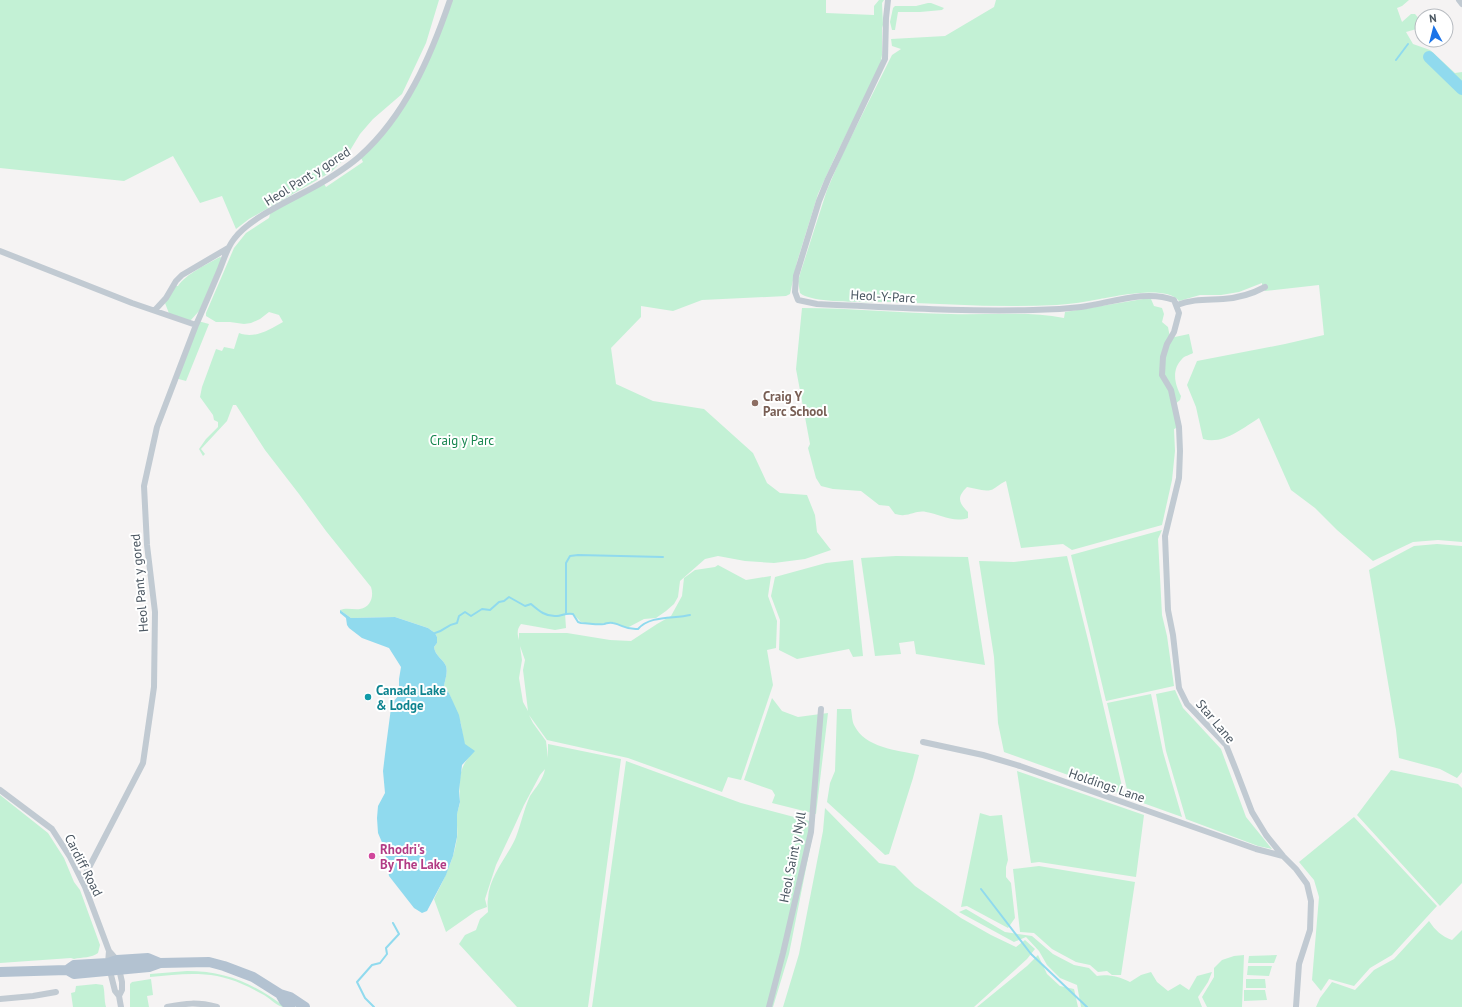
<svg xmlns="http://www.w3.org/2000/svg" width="1462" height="1007" font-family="'PT Sans',sans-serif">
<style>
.green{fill:#c3f1d5;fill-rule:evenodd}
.water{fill:#90daee}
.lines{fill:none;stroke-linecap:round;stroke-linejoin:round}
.stream{stroke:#90daee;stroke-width:2}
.river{stroke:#90daee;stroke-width:12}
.street{stroke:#c1cad2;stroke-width:6}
.primary{stroke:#b3c2d1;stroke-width:10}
.education-dot{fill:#8d6e63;stroke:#fff;stroke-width:1.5}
.culture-dot{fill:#0f9aa8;stroke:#fff;stroke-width:1.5}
.hotel-dot{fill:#d1479c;stroke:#fff;stroke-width:1.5}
.labels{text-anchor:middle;stroke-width:4;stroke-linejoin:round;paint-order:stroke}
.street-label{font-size:13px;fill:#4a5661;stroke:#fff}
.education-label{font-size:13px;font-weight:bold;fill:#785e54;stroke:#fff;text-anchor:start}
.park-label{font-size:13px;fill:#17864f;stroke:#fff}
.culture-label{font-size:13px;font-weight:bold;fill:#0d838f;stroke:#fff;text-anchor:start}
.hotel-label{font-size:13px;font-weight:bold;fill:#b23c85;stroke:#fff;text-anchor:start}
</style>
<rect width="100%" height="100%" fill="#f5f3f3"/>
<path class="green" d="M0,0h439l-13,43 -24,51 -29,25 -13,15 -14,23 -15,15 -82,47 -13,10 -14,-33 -22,7 -27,-47 -49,25 -124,-13z
M450,0h384h-8v13l48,2v-9l5,-6h5l-2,3 1,22 -1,3v27l-2,12 -45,90 -17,37 -21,68 -7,32 -4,2 -84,4 -29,11 -32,-5v11l-30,31 5,36 37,17 51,8 49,44 14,30 13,10 27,2 8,20 2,17 14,18 -26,9 -31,4 -29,-2 -27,-5 -13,3 -25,22 -2,16 -4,7 -8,7 -10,7 -12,1 -17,9 -15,-6 -18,3 -13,-3 -8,-8 -8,-1 1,15 -11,2 -34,-6c-4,5 -4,9 -2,16v-7h48l43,7 21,1 26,-17 14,-8 11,-20 2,-18 11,-8 20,-3 3,-2 28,15 25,-4 -3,20 9,25 -1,27 -9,2 6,35 -32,95 -13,-3 -6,15 -94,-34 -81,-18 -18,-25 4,8 13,18 2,17v-14l73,15 -33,248h-71l-58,-63 6,-9 11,-5 4,-11 8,-7c0,-4 -1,-9 0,-13 1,-23 19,-41 28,-62 5,-13 8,-28 14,-41 6,-9 13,-16 15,-27l-5,6 -16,30 -10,22 -18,38 -11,34 2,8 -11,4 -30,21 -12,-33c10,-20 20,-39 23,-61 1,-9 -1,-17 0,-25 1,-4 3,-8 3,-12 -1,-17 -2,-31 9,-44l-6,-18 -2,-15 -12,-31 -5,-7c1,-7 4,-13 2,-20 -3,-7 -11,-10 -12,-19l3,-4v-6l-2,-4 -7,-5 -33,-11 -44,1 -11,-8c7,-3 13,0 20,-1 11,-2 14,-13 11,-22l-45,-56 -27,-37 -34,-44 -29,-45h-3l-6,16 -26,28 4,5 -2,2 -4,-7 7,-10 12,-12v-5l-4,-2 -1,-5 -13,-18 2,-10 14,-38 6,2 2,-4 10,2 5,-16c16,6 30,-3 44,-11l-4,-7 -10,-3 -9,7 -9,4 -7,1 -14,-2h-14l-10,-6v-3l28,-65 12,-15 23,-15 2,-7 52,-29 3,5 37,-25 -3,-6 16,-17 37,-52zM520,646l5,14 -2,10 5,41 -5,-9 -4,-24 3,-18z
M996,0h413l-7,6 -5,2 5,14 9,-8h4l6,7 1,6 -2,1 -14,4 7,12 17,6 25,23 7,-1v470l-24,-2 -25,2 -40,19 -36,-31 -22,-22 -24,-18 -32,-72c-16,10 -36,27 -56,21l-7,-32 -9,-22 10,-24 88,-17 39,-9 -5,-50 -54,6 -3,-3v-5l-23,9 -18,3h-21l-21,6c-12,-16 -62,-5 -79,-2 -15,3 -28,5 -43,6 -56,3 -111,-1 -167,-3 -18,0 -78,2 -90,-9l-2,-12 2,-7 27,-84 15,-35 50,-100 9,-6 -9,-3 -1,-7 54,-3 49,-29z
M928,3h3l13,5 -2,2 -22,2h-22l-3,18h-3l-2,-8 3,-14 2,-2h21z
M220,257l2,1 -22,52 -10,11 -20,-5 -5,-13 11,-17h2c8,-12 29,-22 42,-29z
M1143,299h8l3,7 8,2 2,6 -2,8 6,5 2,11 19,-4 4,19c-3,2 -9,3 -11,6 -11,11 -7,26 -1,37l-1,4 -6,5 5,22 -5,2 1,22 -3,29 -10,45 -90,25 -9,-6 -42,4 -15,-67c-7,3 -11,8 -15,9 -8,2 -16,-2 -24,-3 -10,10 -9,15 1,25v6c-15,5 -29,-4 -42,-6 -8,-2 -15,3 -22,3 -3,1 -6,-1 -9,-1l-6,-8 -10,-1 -18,-14 -28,-2 -12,-3 -5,-8 -8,-30 2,-4 -14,-75 6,-61c50,0 99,5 149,6 38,1 76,-3 113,4l1,-6z
M198,321l11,3 -23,57 -11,-3z
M1162,530l-4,9 4,76 5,21 7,50 -68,15 -35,-146z
M1437,544l25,2v226l-5,6 -17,-9 -41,-11 -3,-28 -27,-160 45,-24z
M896,556l72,1 17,108 -69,-11 -2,-13 -15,2 2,11 -26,2 -14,-98z
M1067,556l22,88 35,151 -120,-43 -6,-29 -4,-66 -15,-96 35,1z
M853,560l10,96 -10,1 -4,-8 -52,10 -18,-9 1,-30 -9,-24 4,-19 51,-14z
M1175,690l8,18 38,41 25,68 26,32 -14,-3 -72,-27 -20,-68 -10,-57z
M1151,694l12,58 19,65 -53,-19 -22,-95z
M772,698l10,13 16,6 30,-4 -12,101 -44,-11 3,-8 -3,-5 -28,-10z
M837,709h14c1,5 1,12 3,16 11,23 43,25 65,30l-6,23 -24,76 -4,1 -58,-53 3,-19 5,-12z
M626,761l115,42 72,19 -1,16 -23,116 -16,53h-181z
M1391,770l67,14 4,4v95l-22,23 -83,-91z
M1017,771l127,44 -8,62 -97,-15 -8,1z
M0,795l48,38 16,25 10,24 6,8 20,55 -2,8c-6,5 -16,4 -24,6l-3,-1 -71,5z
M825,808l54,55 16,3 20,20 46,32 30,17 25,12 9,-7 10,9 -8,10 -53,48h-191l16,-53 24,-123z
M980,813l10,3 12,-1 6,45 -2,7v10l5,6 4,35 -7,10 -41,-22 -6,1z
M1354,817l83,89 -45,49 -22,13 -16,18 -25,-7 -8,12 -9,-11 7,-83 -5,-17 -15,-18z
M1039,866l96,16 -14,93h-9l-5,-4 -9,1 -8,-7 -14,-3 -24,-13 -18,-16 -14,-1 -7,-63z
M966,909l39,23 27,4 21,18 21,11 15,3 8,8c11,-2 23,1 33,6l11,-7 10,-3 6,10 11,9 12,-7 9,6 8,-14 15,-4 -4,10 -10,15 4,10h-121l-4,-22 -17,-7 -13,-13 -8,-14 -13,-14 -12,5 -55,-30z
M1429,921c7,10 12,15 23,19l10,-10v77h-146l4,-9 12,-16 23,8 19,-20 20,-11z
M1038,955l9,19 13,12 14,3 4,18h-101l50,-41z
M1244,955l-2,52h-35l-5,-10 12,-20v-9l8,-8 12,-4z
M1277,955l-3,8h-26l1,-7z
M1248,966h24l-3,10 -22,-1z
M187,971c40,0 67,13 98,36 -8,0 -14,-8 -21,-12 -7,-4 -15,-8 -22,-11 -31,-14 -59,-10 -92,-7v-3z
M151,979l2,16 -6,1 2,11h-19v-23l2,-2z
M1246,979h19l1,9h-20z
M96,984l7,1c2,6 1,15 3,22h-33l-2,-14 4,-1 1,-6z
M1244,990h21l2,10 -23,1z"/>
<path class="water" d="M340,610l11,8 44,-1 33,11 7,5 2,4v6l-3,4c1,9 9,12 12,19 2,7 -1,13 -2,20l5,7 10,22 6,29 10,7 -13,14 -3,26 1,11 -3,12v23l-4,19 -7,19 -19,36 -5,2 -8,-5 -25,-32 -5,-29 -6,-14 -1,-15 1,-12 7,-13 -2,-22 3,-25 5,-38 3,-7 5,-6v-16l2,-12 -12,-19 -27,-10 -13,-10 -2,-3 -1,-7 -6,-5z"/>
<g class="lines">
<path class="stream" d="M1396,60l12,-16
M566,613v-50l4,-7 8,-1 85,2
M435,633c10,-2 10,-8 22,-10l2,-7 6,-4 6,4 11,-7 8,1 9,-8 5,-1 5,-4 16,9 6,-2c8,7 15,13 26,12 6,-1 9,-3 16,-2l5,8 3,1c8,0 15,2 23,1 4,-1 5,-2 9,-1 10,2 13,7 25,6 12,-14 36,-10 52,-14
M981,889l50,65 56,53
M374,1007l-9,-9 -8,-16 15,-17 8,-2 7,-9 -1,-6 13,-14 -6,-11"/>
<path class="river" d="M1429,57l33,32"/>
<path class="street" d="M888,0l-2,18 -1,41 -57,120 -9,22 -23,75 -1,16 3,8 19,4c72,3 144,8 216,6 16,0 32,-1 48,-3 30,-4 64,-18 93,-7l5,13 -5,19 -7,12 -4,13 -1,18 9,15 8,37 1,24 -1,27 -14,58 3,74 5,25 6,53 8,16 39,41 10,25 16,42 14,23 17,21 13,13 11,15 4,17 -1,29 -11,34 -3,43
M1459,0l3,4
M0,251l132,52 64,22c8,-18 16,-37 24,-56 4,-10 7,-21 14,-30 17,-23 64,-42 89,-57 13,-8 26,-16 37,-26 45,-40 71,-100 90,-156
M1177,305c15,-6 30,-5 46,-6 15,-1 29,-5 42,-12
M155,310l11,-12 10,-17 6,-6 46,-27
M923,742l60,13 37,11 236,83 27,7
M0,790l52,39 18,28 15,30 24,64 8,9 5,22v8l-3,6
M82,881l61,-118 11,-76 1,-75 -8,-67 -3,-59 13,-59 39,-102
M109,951l-1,12 7,28 4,5 2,11
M0,999l33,-3 23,-4
M167,1007c19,-4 31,-5 50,0
M769,1007l14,-54 28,-121 10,-123"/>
<path class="primary" d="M67,970l7,-5 34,-2 9,-3 31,-2 12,5
M0,972l67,-2 7,4 75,-7 11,-4 49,-1 15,4 29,11 27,17 10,3 15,10
M280,994l4,7 6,6"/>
</g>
<circle class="education-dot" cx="755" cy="403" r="4"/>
<circle class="culture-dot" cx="368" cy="697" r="4"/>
<circle class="hotel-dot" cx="372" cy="856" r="4"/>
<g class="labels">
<g class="street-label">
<text transform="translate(307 176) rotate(-32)" y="5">Heol Pant y gored</text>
<text transform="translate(883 296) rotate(3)" y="5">Heol-Y-Parc</text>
<text transform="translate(139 583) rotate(-95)" y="5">Heol Pant y gored</text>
<text transform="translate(1216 721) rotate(50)" y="5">Star Lane</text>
<text transform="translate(1107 785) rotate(19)" y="5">Holdings Lane</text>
<text transform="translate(792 857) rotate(-79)" y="5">Heol Saint y Nyll</text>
<text transform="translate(84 865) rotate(63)" y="5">Cardiff Road</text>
</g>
<g class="education-label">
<text x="763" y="401">Craig Y<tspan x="763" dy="15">Parc School</tspan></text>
</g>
<g class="park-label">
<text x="462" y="445">Craig y Parc</text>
</g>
<g class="culture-label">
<text x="376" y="695">Canada Lake<tspan x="376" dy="15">&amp; Lodge</tspan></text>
</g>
<g class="hotel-label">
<text x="380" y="854">Rhodri's<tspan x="380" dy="15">By The Lake</tspan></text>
</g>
</g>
<g transform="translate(1434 28) rotate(353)"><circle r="19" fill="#ffffff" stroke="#b7bbc0"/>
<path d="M0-3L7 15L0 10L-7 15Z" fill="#1a73e8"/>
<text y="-6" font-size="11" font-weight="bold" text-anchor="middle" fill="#4a5661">N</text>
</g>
</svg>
